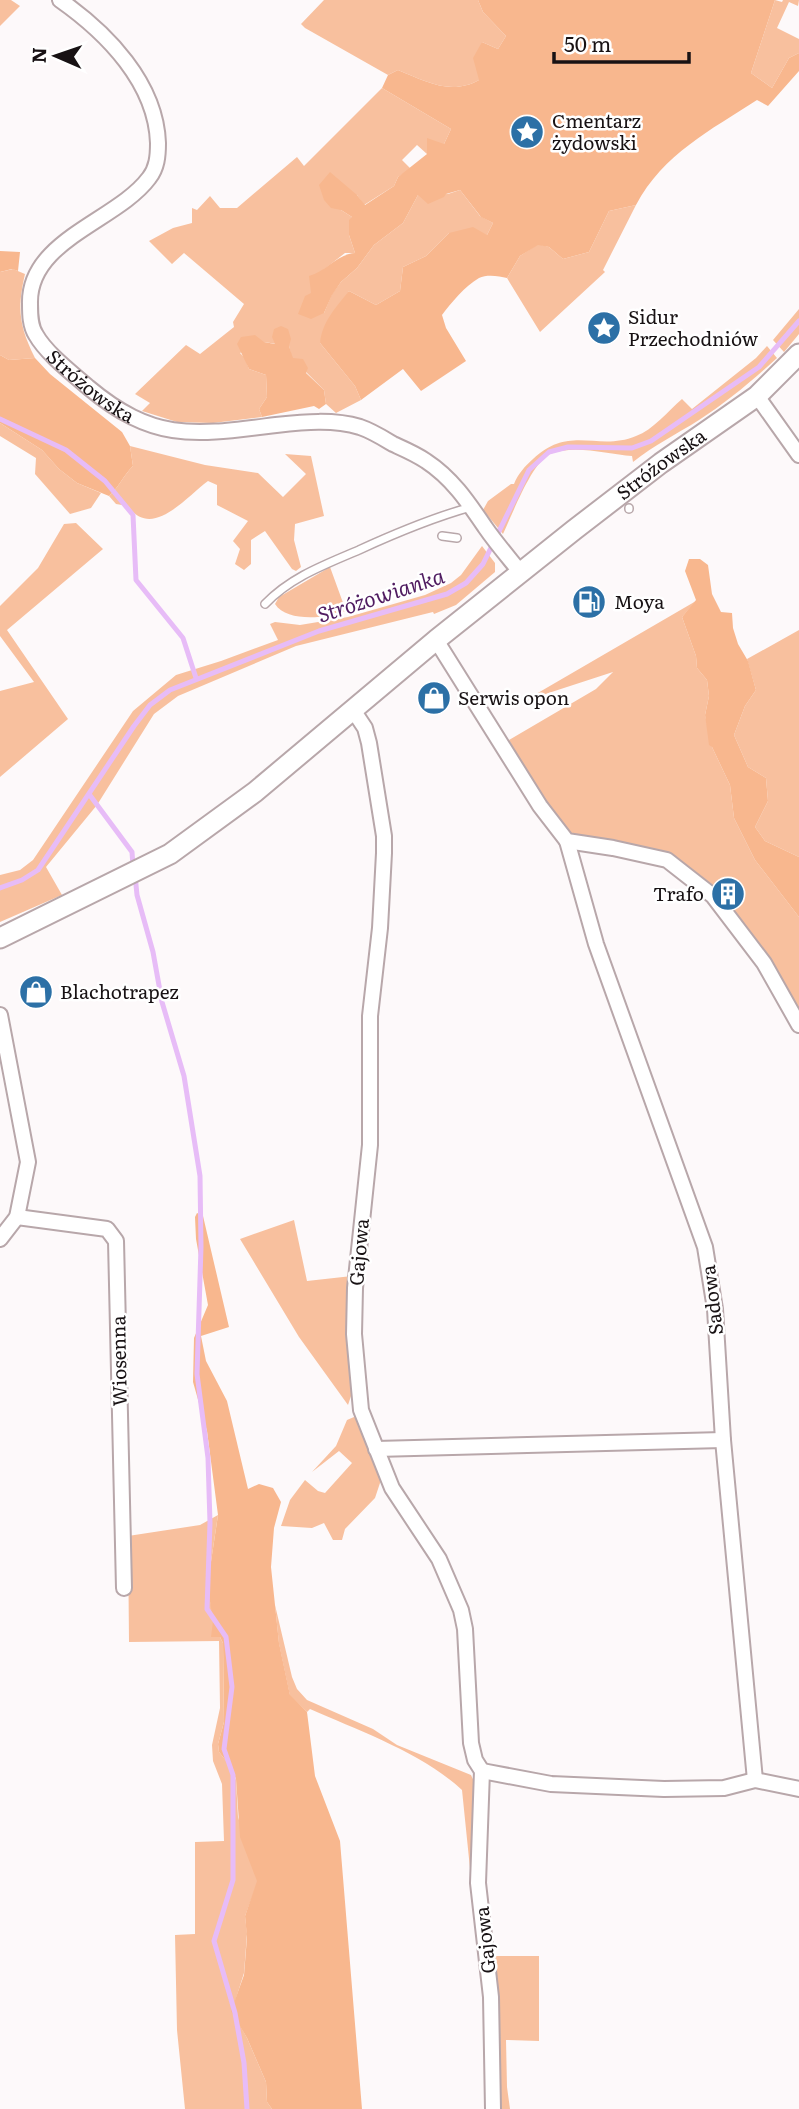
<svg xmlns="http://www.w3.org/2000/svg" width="799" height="2109" font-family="Literata,serif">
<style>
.green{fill:#f8c09e}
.forest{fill:#f8b78e}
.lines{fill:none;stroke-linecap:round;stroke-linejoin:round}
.stream{stroke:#e7bcf7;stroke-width:5}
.lane-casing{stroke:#b8a7aa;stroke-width:10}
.street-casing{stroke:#b8a7aa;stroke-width:18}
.secondary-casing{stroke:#b8a7aa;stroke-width:23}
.lane{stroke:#fff;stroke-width:7}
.street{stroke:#fff;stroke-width:14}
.secondary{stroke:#fff;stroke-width:19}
.labels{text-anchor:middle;stroke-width:5;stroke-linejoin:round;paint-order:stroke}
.poi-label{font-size:19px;fill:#181214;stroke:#fff;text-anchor:start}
.street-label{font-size:19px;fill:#181214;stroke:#fff}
.water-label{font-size:21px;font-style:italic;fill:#501c61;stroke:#fff}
</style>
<rect width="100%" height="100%" fill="#fdf9fa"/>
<path class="green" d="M0,0h11l9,6 -20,20z
M324,0h154l5,12 23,24 -8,13 -16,-7 -3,38c-28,16 -54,1 -81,-10l-10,5 -83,-47 -4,-4z
M775,0l7,2 1,-2h16l-1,6 -9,-4 -12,26 22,11v14l-10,5 -17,30 -21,-15z
M382,88l69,41 -7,15 -17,10 -10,-9 -15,15 9,9 -13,8 -4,9 -30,19 -7,-10 -16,15 11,7 -3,18 6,18h-10l-27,21 6,39 8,-19 9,-12 16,-14 17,-23 29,-22 15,-28 30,-1 12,-4 20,26 13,7 -6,12 -38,-2 -23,23 -23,11 -3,24 -24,14 -27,-14 -29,52 35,43 6,14 -25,13 -10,-9 -2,-14 -32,-32 -3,-12 -25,-4 -24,11 5,5 4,11 17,6 1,22 -8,12 3,8 -49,6 -36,-1 -35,-11 8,-8 -15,-9 51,-49 14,9 34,-27 -1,-5 11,-18 -60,-51 -12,11 -23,-23 24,-13 19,-5v-15l5,2 13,-14 10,12h17l60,-51 7,9z
M636,205l-33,65 2,2 -65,60 -33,-54 13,-22 18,-12 11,3 14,12 26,-7 20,-41z
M13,269l12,5c-8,35 -6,52 10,84l-26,2 -9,-5v-83z
M799,309v25l-15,18 -11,-12z
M767,346l10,12c-24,22 -50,44 -78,62 -22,14 -45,25 -66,42l-1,-6c-24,-2 -58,-12 -82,-2 -18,8 -38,61 -47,80l-20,-24 5,-9 23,-17h3c4,-10 11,-18 19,-25 37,-35 65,-7 103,-23 17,-6 32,-25 46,-37l10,10 64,-51z
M0,423l42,27 17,19 18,14 24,10 -10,15 -21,6 -35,-40 1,-16 -36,-22z
M130,446l75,19 53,8 25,24 23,-23 -21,-20 26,2 13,60 -29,8 -1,16 7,27 -5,4 -4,-2 -27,-38 -14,9v24l-7,6 -9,-6 5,-15 -7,-8 15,-20 -31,-16v-20l-9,-4c-23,17 -56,59 -80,25l-12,-2 -7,-8c10,-9 14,-20 24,-30z
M76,523l27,26 -96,81 61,89 -68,58v-86l34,-9 -34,-46v-30l38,-38 26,-44z
M482,546l13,17v9l-39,33 -22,9 -1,-2 -137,34 -118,50 -24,18 -57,91 -51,62 16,28 -62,27v-47l20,-5 13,-10 100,-149 43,-36 45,-14 57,-21 -8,-16 5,-2 25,3 48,-8 77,-22 26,-12 10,-8z
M330,567l16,44c-18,7 -59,12 -71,-7l4,-7z
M696,601l-14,16 14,39 1,12 10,12 2,16 -4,19 7,32 18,38 4,33 21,42 44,57v98l-74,-108 15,-11 -8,-14 -17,10c-26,-33 -63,-45 -103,-50 -13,-2 -30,-2 -42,-9 -25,-15 -46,-67 -61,-93l87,-51 17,-17 -89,29z
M799,630v227l-34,-16 -10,-14 13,-26 -2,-23 -18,-11 -14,-32 11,-29 11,-16 -9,-31z
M294,1220l13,61 45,-5 2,111 -6,18 -49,-68 -59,-98z
M354,1417l6,3 21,60 -6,18 -30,31 -3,11h-9l-9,-17 -12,5 -31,-2 9,-26 15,-20 13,11 7,2 27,-30 -13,-12 -27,21 24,-26 11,-26z
M218,1515l-9,60v19l5,27 -2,15 8,1 3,6 1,79 -6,22 1,8 12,15 5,13 2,37 20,64 -13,35 2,18 -3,39 -12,38 15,27 19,44 1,20 5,7h-87l-8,-79 -2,-95 20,-1v-92l29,-1 -2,-57 -9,-23 -1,-16 8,-37 -1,-67 -90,1 -1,-106 72,-11z
M275,1605l17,72 5,12 10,11 66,29 24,16 74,30 8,17 11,317h-4l-3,-113 -21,-206c-40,-37 -102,-59 -152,-81l-3,3 -17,-16 -11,-52z
M492,1956h47v85l-33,-1 1,47 3,22h-13z"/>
<path class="forest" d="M478,0h297l-24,73 21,15 17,-30 10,-5v18l-31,35 -11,-6c-46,30 -94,54 -121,105l-27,6 -20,41 -26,7 -14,-12 -11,-2 -18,11 -13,22c-8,-2 -20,-4 -28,0 -14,8 -28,25 -37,37l4,13 20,33 -45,30 -18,-22 -42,31 -6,-14 -35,-43c2,-21 16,-36 29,-52l27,14 24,-14 3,-24 23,-11 23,-23 24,-6 14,8 6,-12 -12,-6 -21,-27 -14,4 -2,3 -16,7 -10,-9 -15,28 -29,22 -17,23 -16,14 -9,13 -8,18 -13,6 -13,-5 7,-18 6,-3 -2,-17c18,-5 28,-22 46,-23l-6,-18v-15l3,-3 -11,-7 -10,-2 -7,-8 -5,-15 11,-13 27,23 8,10 29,-19 4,-9 29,-23v-16l17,6 7,-15 -69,-41 6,-13 10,-5c27,11 53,26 81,10l-6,-22 9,-16 16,7 8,-13 -23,-24z
M0,251l20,1 -2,19 -6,-2 -12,3z
M281,326l7,3 3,10 -2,7 4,12 10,1 5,9 -2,5 18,17 2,14 -7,5 -5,-3 -52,11 -3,-8 8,-12 -1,-22 -17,-6 -12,-25 4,-7 14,-2 9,7 11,2 -3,-7 2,-8z
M0,355l9,5 26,-2 15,16 72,58 8,14 3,20c-10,10 -14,21 -24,30l-32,-13 -18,-14 -17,-19 -42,-27z
M689,559h11l8,6 4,29 9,18 11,1 1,15 5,16 10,17 8,29 -11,16 -11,29 14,32 18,11 2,23 -13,26 10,14 34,16v60l-44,-57 -21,-42 -4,-33 -18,-38 -3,-2 -4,-30 4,-19 -2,-16 -10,-12 -1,-12 -14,-39 14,-17 -11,-29z
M197,1213l6,3 26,111 -28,9 5,25 21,40 21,88 11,-5 14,4 8,14 -7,26 -3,39 8,76 11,52 17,17 8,64 25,65 22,268h-90l-5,-7 -1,-20 -19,-44 -16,-27 13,-36 3,-38 -2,-21 12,-35 -17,-44 -4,-58 -5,-12 -12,-15 -1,-8 6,-22 -1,-79 -3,-6h-9l2,-16 -4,-26v-20l9,-60 -11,-84 -14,-49 1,-44 14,-33 -12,-66 -1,-22z"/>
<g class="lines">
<path class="stream" d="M0,419l66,31 39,31 28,34 3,65 47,58 13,40
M89,794l43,58 1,14
M135,875l2,20 16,57 9,50 22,74 16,100 1,71 -4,127 11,84 2,65 -3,86 19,28 6,50 -8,62 9,26v105l-19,61 21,72 9,50 3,46
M0,888l22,-8 16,-10 96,-144 16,-21 20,-15 149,-59 128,-37 19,-11 17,-19 46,-94 20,-18 19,-5 64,1 19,-7 108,-74 40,-46"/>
<g class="lane-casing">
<path id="lane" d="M629,508v1
M442,536l15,2
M265,604c26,-27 59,-39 94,-54 37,-17 73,-32 112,-43"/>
</g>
<g class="street-casing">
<g id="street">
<path id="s1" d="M60,0c47,33 96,83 98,143 0,13 -1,25 -9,35 -32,43 -121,62 -119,126 0,10 0,22 6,31 10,18 36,38 52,52 67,56 107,48 188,38 28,-3 57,-6 84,2 12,4 23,11 33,17 11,5 23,10 33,17 26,17 42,41 59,66 11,16 24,31 36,46"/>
<path d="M757,396l42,59"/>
<path d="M436,640l104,166 27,35 46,7 54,12 46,36 51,67 35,62"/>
<path d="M353,710l12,18 4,15 15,93v17l-4,75 -10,88v129l-15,143 -1,46 7,76 31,78 47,71 22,51 4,19 6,114 4,17 7,11 -4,112 13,114 2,112"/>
<path d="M567,841l29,103 109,303 10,62 8,131 32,340"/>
<path d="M0,1015l28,147 -11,55 -17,22"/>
<path d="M17,1217l90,12 9,12 8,347"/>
<path d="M376,1449l347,-9"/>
<path d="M482,1771l69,13 113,5 60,-1 31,-8 44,9"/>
</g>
</g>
<g class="secondary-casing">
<g id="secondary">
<path id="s2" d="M0,938l170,-84 85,-62 181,-152 138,-110 87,-67 96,-67 42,-42"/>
</g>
</g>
<use href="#lane" class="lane"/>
<use href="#street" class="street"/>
<use href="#secondary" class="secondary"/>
</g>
<defs>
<g id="sight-disc" transform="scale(1.75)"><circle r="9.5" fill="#2c70a6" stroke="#fff"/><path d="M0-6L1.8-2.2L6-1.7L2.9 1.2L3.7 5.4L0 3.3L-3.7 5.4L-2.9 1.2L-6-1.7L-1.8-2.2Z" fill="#fff"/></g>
<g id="fuel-disc" transform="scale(1.75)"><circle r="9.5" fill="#2c70a6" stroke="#fff"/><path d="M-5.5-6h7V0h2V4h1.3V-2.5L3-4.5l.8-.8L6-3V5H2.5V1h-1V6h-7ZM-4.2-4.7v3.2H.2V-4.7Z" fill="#fff"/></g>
<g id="shop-disc" transform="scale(1.75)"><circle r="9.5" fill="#2c70a6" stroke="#fff"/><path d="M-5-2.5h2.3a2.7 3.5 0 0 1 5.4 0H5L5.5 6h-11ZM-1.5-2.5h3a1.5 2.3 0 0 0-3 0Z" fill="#fff"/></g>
<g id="building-disc" transform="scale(1.75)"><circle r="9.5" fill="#2c70a6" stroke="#fff"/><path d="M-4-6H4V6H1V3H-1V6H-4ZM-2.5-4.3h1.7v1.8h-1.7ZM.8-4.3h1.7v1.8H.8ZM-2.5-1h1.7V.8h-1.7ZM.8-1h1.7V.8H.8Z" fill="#fff"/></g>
</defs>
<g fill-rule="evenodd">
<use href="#sight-disc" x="527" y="132"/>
<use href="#sight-disc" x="604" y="328"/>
<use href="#fuel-disc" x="589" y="602"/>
<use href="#shop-disc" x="434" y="698"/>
<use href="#building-disc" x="728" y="894"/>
<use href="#shop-disc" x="36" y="992"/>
</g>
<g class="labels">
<g class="poi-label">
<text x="552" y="128">Cmentarz<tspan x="552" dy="22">żydowski</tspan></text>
<text x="628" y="324">Sidur<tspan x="628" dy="22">Przechodniów</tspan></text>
<text x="614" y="609">Moya</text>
<text x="458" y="705">Serwis opon</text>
<text x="704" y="901" text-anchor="end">Trafo</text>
<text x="60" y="999">Blachotrapez</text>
</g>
<g class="street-label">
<text dy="7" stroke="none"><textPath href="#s1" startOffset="504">Stróżowska</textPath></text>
<text dy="7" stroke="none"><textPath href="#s2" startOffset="817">Stróżowska</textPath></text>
<text transform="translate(359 1252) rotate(-85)" y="7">Gajowa</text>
<text transform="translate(712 1300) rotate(-97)" y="7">Sadowa</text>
<text transform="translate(119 1361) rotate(-91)" y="7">Wiosenna</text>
<text transform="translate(485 1940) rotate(-96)" y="7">Gajowa</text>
</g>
<g class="water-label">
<text transform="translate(381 596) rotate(-18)" y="7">Stróżowianka</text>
</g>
</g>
<g transform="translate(56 56) rotate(272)" stroke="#ffffff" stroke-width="5" paint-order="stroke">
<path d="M0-5L12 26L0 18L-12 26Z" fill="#181214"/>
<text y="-10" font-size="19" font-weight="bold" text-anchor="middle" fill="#181214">N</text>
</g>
<path d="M554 52v10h135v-10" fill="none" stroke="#181214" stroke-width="3.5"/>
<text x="564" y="52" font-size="21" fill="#181214" stroke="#ffffff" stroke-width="5" paint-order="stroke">50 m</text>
</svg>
